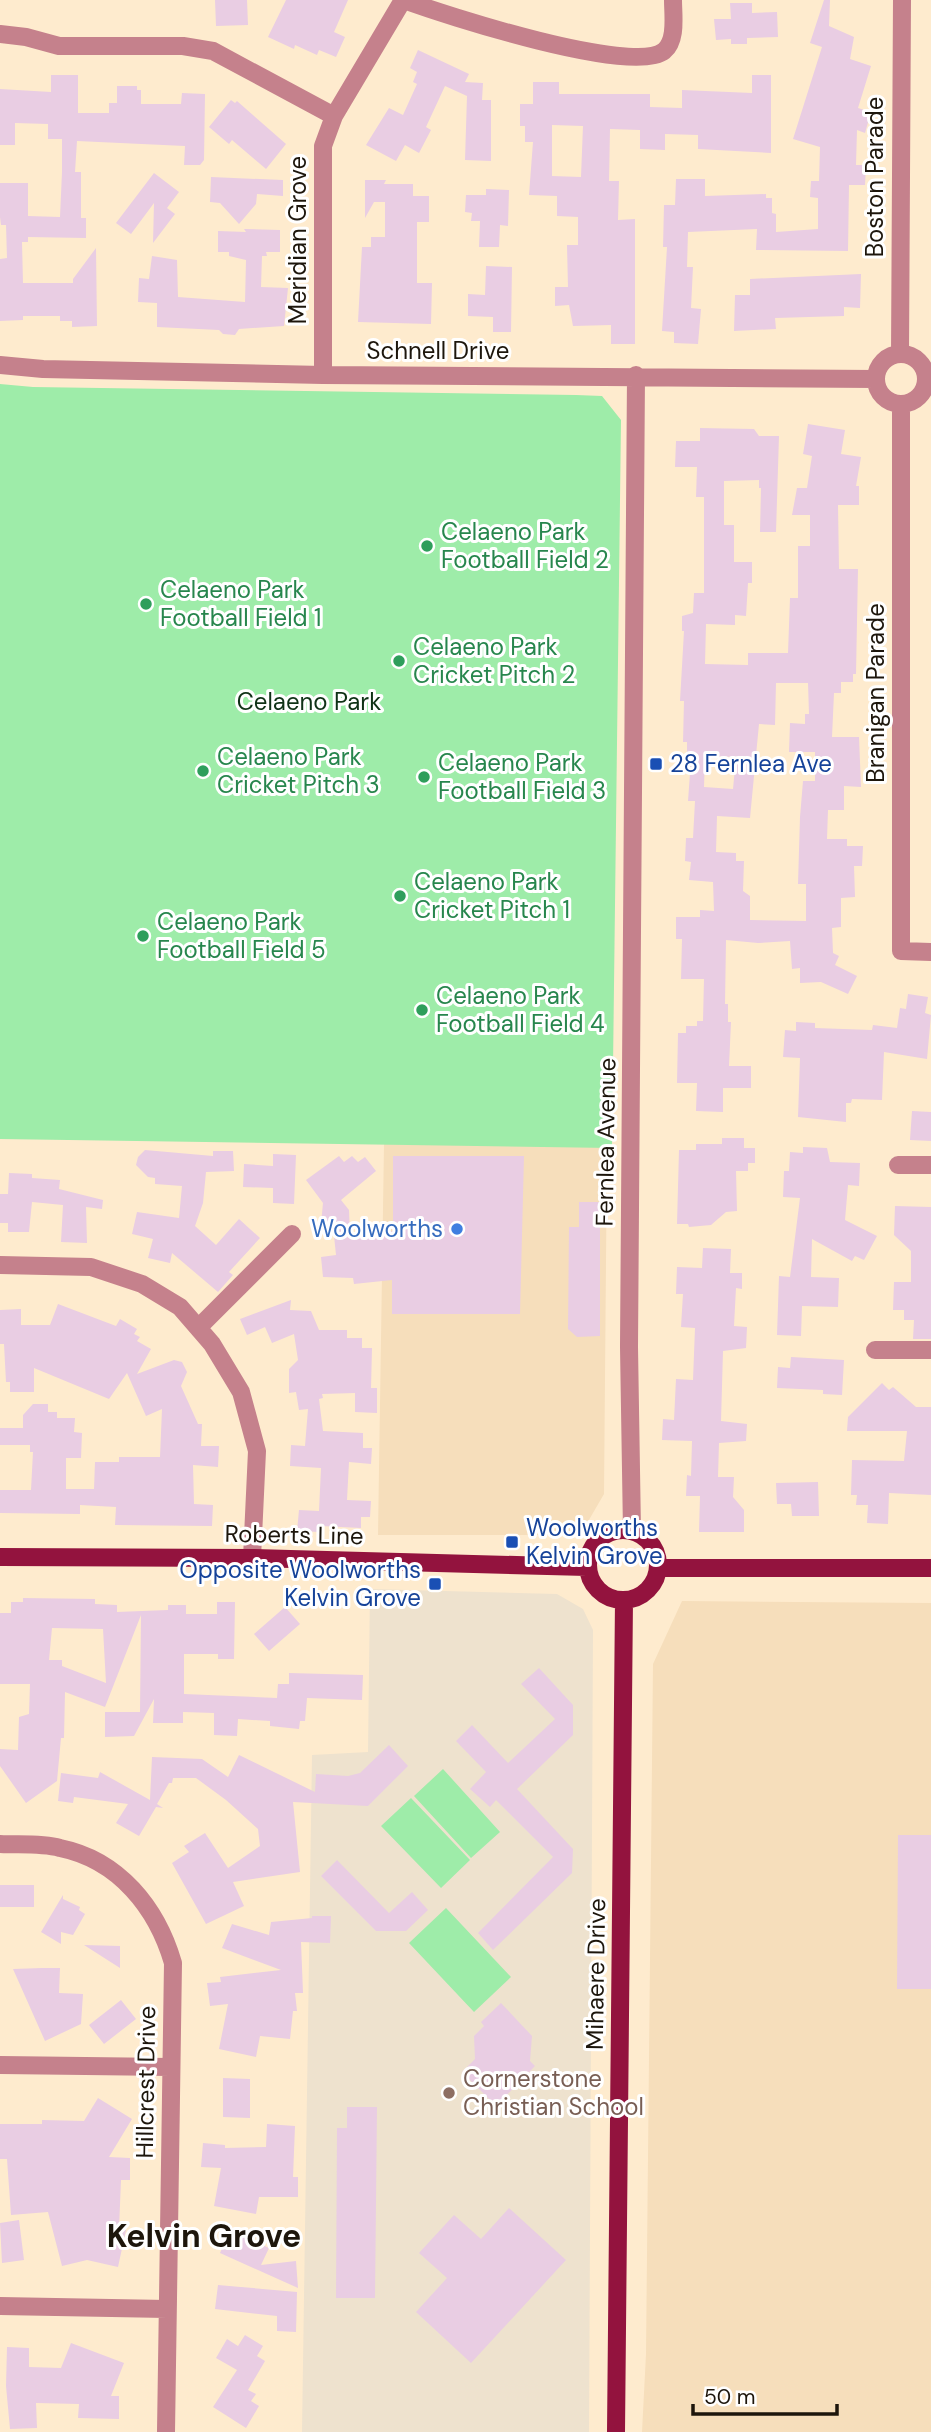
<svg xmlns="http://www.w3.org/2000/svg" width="931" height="2432" font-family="'DM Sans',sans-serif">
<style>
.built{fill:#f6debb}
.education{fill:#eee2ce}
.green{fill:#9eeca9}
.building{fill:#e9cde3;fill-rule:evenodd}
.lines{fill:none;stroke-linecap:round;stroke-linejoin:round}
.minor{stroke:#c5818c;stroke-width:18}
.major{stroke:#93133e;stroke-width:18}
.leisure-dot{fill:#2e9e5b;stroke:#fff;stroke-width:2.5}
.transit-dot{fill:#1a4fb4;stroke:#fff;stroke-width:2.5}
.shop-dot{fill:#3f7fe0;stroke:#fff;stroke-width:2.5}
.education-dot{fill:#8d6e63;stroke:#fff;stroke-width:2.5}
.labels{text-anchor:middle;stroke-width:6;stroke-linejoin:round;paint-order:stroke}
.street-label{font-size:24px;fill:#1d160c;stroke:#fff}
.leisure-label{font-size:24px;fill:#27864d;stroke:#fff;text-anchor:start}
.park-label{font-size:24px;fill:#0f3216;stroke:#fff}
.transit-label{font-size:24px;fill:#164399;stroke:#fff;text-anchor:start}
.shop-label{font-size:24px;fill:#366cbe;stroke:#fff;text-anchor:end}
.education-label{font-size:24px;fill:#785e54;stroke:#fff;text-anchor:start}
.district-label{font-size:32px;font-weight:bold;fill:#1d160c;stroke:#fff}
</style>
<rect width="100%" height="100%" fill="#feebce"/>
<path class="built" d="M384,1144l223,3 -3,347 -18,31 -15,10h-193z
M682,1601l249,2v829h-289l4,-78 7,-690z"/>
<path class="education" d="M370,1589l187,5 26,15 10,21 -4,802h-287l10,-677 56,-3z"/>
<path class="green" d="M0,384l33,3 543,8 26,1 19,24 -9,728 -612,-9z
M443,1769l57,63 -29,26 -57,-62z
M411,1798l59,62 -29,28 -60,-62z
M446,1908l65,69 -37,35 -65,-69z"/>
<path class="building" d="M215,0h32l1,25 -32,1z
M286,0h62l-14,32 11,5 -9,20 -17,-7 -2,5 -22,-10 -1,4 -26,-12z
M824,0h6l-1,26 25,11 -4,22 21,7 -13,42 13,4 -6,21 -8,-3 -1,35h10l-1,20h-16l-1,66 -92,-1 1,-21 -69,3 -1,35h6l-2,41 10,1 -3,35 -24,-1v-11l-12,-1 5,-84h-4l1,-42h11l1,-26h29v17l61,-2v4h6v15l4,1v18l42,-3v-31l-8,-1 1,-16h8l1,-34 -27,-8 29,-92 -12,-4z
M730,3h22v10l25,-1 1,25 -31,1v6h-16v-5l-15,1 -2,-21h17z
M418,50l51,24 -4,8 18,1 -1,17h9v61l-26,-1 2,-64 -22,-10 -19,41 5,3 -12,23 -14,-8 -9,16 -30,-16 23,-37 14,7 14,-31 -4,-2 4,-10 -7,-4z
M51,75h27v38h31v-10h8v-17h20v4h4v14h40l1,-11 23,1 -1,66 -4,5h-16l1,-19 -108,-5 -2,31h6v46h5v20l-58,-1v5h-6l1,41h50v-4l23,-31 1,78 -25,1v-6h-12v-5h-37v4l-23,1v-62l7,-1 -1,-33h-5l-1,-8v-34h28v33l32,1 2,-45v-33h-14v-15l-33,-1v22h-15v-56l51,3z
M752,75h19v78l-73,-4v-14l-33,-1v16l-25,-1v-19l-30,-1 -1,52h10l-1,39 17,-1v125h-24v-19l-38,1 -4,-21 -14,1v-19h13l-1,-42h11v-28l-21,-1v-20l-28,-1 4,-53h-8v-16h-5v-22h13v-22h26v12h91v13l32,1v-18l70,3zM552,125l31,1 -2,51 -29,-1z
M231,100l4,3 2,-2 49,43 -20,25 -34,-29 -3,4 -20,-17z
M154,173l25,19 -12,16 8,6 -22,29 1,-40 -23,31 -15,-11z
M211,177l72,3v16l-26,-2 -1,10 -17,20 -19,-21 -10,-1z
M365,180h21l-2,4h29v12h16v26h-12v61h15l-1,41 -73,-2 4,-75h9v-10h14v-35h-11l-9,16z
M486,189l23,1 -1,36 -8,-1 -1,22h-20l1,-26h-9l1,-8 -7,-1 1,-17h20z
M244,229l36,1v22h-14l1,4h-5l-1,31 27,1 -4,38 -45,3 -4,6 -12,-1 -4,-4 -62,-3v-24l-19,-1 1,-24 10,1 3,-23 25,4 1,37 67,5 1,-42 -17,-4v-4h-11v-21l28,1z
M486,266l26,1 -1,65h-18v-15l-25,-1v-22l17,1z
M861,274l-1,34 -16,-1v9l-69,2 1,11 -42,2 1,-36h15v-16z
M808,424l37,6 -4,24 20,3 -5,29h3v19h-21l1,64h19l-2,105h-3v8h-12v11h-7l-2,44h27l2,50 -17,-1v24h-16l-1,29h20v7h16l-1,20h-8l1,31 -14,1v29l-9,1 1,25 6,3 -4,9 22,11 -9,18 -27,-12 -21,1v-15l-8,1 -2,-28 -32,2 -32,-3 -1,64h3v18h3l-2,44h22v22h-28v24l-27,-1 1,-28h-20l1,-50h8v-7h11v-5h6l1,-42h-23l1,-40h-6v-22h24v-7l14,1 -1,-29 -24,-2 2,-18 -6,-1 1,-23h7l2,-37h-7l3,-41h-4v-18h-4l1,-41h-4l4,-70h-2v-15l11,-3 1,-20h10v-96h-8l1,-30h-22l1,-26h24v-13l54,1 5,7h20l-3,96h-16l1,-44h-2v-8l-35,1v44h10v37h18v21h-4l-2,33 -11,-1v10l-29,-1 -1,40 43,1v-12h40l2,-55h8v-52h12v-31h-18l5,-27h10l5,-32 -9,-2zM776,683h32l1,31h-4v10l-15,-1 -1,29h26v29h-12l-3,36 -2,67h8v37l-56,-1v-24l-7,-5 1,-30h-8v-8l-20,-1 1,-36 33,2 9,-94 16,1zM705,756l31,1 -3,32 -29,-2z
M908,994l20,3 -3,16 6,2 -4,44 -43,-7 -2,48 -30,-1 -1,4h-5v19l-48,-5 2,-59 -17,-1 2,-27 11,1v-9l19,1v5l57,2 1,-5 24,3 3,-20 6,1z
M912,1111l19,1v29l-21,-1z
M722,1138h22v10h11v15h-7v8h-12l1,40 -11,1 -15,13 -22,2 -1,-3h-11l2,-74h17v-6h26z
M803,1147l24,1 3,14 30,1 -1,23 -11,-1 -3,35 32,16 -13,24 -9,-4 -3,5 -40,-22 -1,38 28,1 -1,29 -36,-1 -1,30 -24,-1 2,-59 11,1 10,-79 -17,-1 1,-26h5l1,-19 13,1z
M145,1150l68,6v-5h20l1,20 -28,1 -3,31 -8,23 21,19 23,-26 21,19 -31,34 4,3 -15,17 -46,-39 -2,10 -22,-5 5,-19 -21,-5 5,-22 42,6 3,-32 -27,-2v-6l-7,-1 -12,-12 2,-8z
M273,1154l23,1 -2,49 -21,-1v-15l-30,-1 1,-23 29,2z
M339,1156l5,6 8,-6 6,6 7,-5 11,14 -35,29 8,10 1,26 43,-5v-75h131l-4,158h-128v-34l-38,4 -1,-6 -30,-1 -2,-20 15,-2 -3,-29 -12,-2 2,-21 -17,-23z
M9,1173l23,1v4l28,2 -1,9 44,11 -1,9 -16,-2 1,36 -26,-1 2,-37 -31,-3 -3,30h-21v-9h-8v-29h8z
M579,1202h21v134l-23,1 -9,-8 1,-102h10z
M895,1206l36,1v132h-18l1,-19h-10v-10h-11l1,-28h17v-31l-17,-16z
M703,1248l28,1 -1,24h12v16l-6,-1 -2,38 13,1 -1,21 -23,3 -2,70 26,3 -1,17 -27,2 -1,34h16l-1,20 11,13v22h-45l1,-36h-14l1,-21 4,1 1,-35 -30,-1 1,-21 11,1 2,-41 17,1 2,-52 -14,-1 2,-33h-7l1,-27 25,1z
M291,1300l-1,10 21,1 8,19h28v8h15v10h10l-1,40h6v25l-22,-1v-19l-33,1 1,4 -4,1 4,32 40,2v15h9l-1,16 -22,-2 -2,38 24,1 -1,16h-9v11l-40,-2 -1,6 -23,-1 2,-21 20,1 2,-43 -31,-2 1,-21 14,1 3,-37 -9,1 -3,-18 -7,1v-24l9,-9 -4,-26 -22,9 -7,-16 -18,8 -7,-16z
M58,1304l58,22 4,-7 17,10 -3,5 6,3 -3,4 14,8 -14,25 37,-14 8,2 5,10 -6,14 17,38h4l-1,22h18l-1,21 -25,-2 1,39 19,1 -1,21 -97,-1 1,-18 -36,-2v9l-80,-1v-23h31l2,-38h-3v-7h-30v-17h23v-13l10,-11h15v8h9v6h18l-1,14 8,1 -1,25h-15v31h28l1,-27h24v-5h41l2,-48 -16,7 -19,-43 -18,26 -75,-31v24h-24v-10h-4l-2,-38h-4v-34l21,-1v16h29z
M791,1357l53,3 -2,35 -19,-1v-4l-46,-2 1,-21 12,1z
M882,1383l7,7 4,-3 23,20h15v88l-42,-2 -1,31 -21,-1 1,-18h-12l1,-10h-6l1,-35 52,1 3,-30h-60l1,-14z
M818,1482l1,34h-27l-1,-12h-14l-1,-21z
M23,1598l72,1v5l22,1v7l51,-2v-5h18v9h31v-12h18l-1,57h-16v-5h-34v40l93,4 1,-14h11v-11l74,2 -1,25 -55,-2 -2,23h-5l-1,8 -29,-3v-5l-32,-2 -1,17 -23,-1v-22l-31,-1v11h-30l1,-24 -20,37 -29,1v-25h35l1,-97 -36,92 -40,-15 -1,46h-3l-4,43 -31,22 -26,-37v-17l18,1 1,-33 10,-3 1,-30h-30v-71h11v-11h12zM52,1628l51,1 3,54 -44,-17v-6h-13z
M285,1607l15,17 -31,27 -15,-17z
M539,1668l34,37v30l-56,54 56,60 -1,24 -79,77 -15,-17 75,-76 -57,-57 -6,7 -20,-18 16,-17 -30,-31 16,-16 36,38 47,-44 -34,-35z
M389,1745l19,21 -40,40 -75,-4 7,70 -67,10 11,24 -38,18 -34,-61 17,-11 -5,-6 21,-13 23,35 32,-22 -2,-17 -32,-29 -30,-22h-23l-1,5h-3l-12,21 6,4 -7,-1 -17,29 -23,-13 12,-19 -54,-7 -1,6 -15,-2 3,-28 37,5 2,-6 50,28 2,-43 50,2 26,18 11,-22 76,37 1,-18 32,2 12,-3z
M898,1835h33v154h-34z
M337,1860l52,53 23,-21 16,18 -22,21h-30l-55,-55z
M0,1885h34v22h-34z
M63,1895v4l17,8 -1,3 6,4 -12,21 -12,-3v12l-20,-12z
M312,1916h19l-1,27 -29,-1 2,51h-8l2,18h-4l-3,28 -30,-3 -4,21 -37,-8 9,-45 -18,2 -3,-23 14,-1 -1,-5 61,-7 -59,-22 10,-24 37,11 2,-13 41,-4z
M84,1945l36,1v22z
M42,1968h18l-1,25 24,1 -2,30 -36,17 -32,-72z
M121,2000l15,19 -32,25 -15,-19z
M501,2003l31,33 -2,25 5,5 -39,40 -34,-34 13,-13 -1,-23 10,-10 -3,-4z
M223,2078l27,1v39l-27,-1z
M98,2098l34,21 -23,38 21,1v22h-9l-2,49 7,1 -8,37 -31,-7 -25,6 -14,-54 -37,3 -4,-56h-7v-35h42v-4l42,1z
M347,2107h30l-2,191h-39l1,-170h10z
M267,2124l28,2 -2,51h5v20h-39l-3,17 -42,-8 7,-38 -20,-1 2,-24 22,2v3l41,-1z
M509,2208l57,52 -95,103 -55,-51 31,-34 -28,-25 35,-38 27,24z
M19,2220l5,40 -22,3 -2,-40z
M230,2230l39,18 -8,17 35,-4 2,27 -78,-35z
M218,2285l79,7 -1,40 -19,-1v-15l-62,-7z
M245,2335l18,11 -6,10 8,5 -17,29 8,4 -5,7 8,5 -13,22 -33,-21 24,-37 -21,-12 11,-19 11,7z
M71,2343l53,20 -13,33h8v23l-41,-1 1,-14 -43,-1 1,25 -27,1 -4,-43 1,-39 22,1v19l32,1z"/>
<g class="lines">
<path class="minor" d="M404,0c41,15 229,76 260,51 13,-11 9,-35 9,-51
M0,34l26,3 33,9h124l30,5 121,65
M900,354l2,-354
M876 379a25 25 0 1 1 50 0a25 25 0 1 1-50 0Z
M0,365l43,4 280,6 553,4
M323,375v-229l11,-30 69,-116
M901,404v547l30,1
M898,1165h33
M0,1265l91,2 51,17 38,23 32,37 29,48 16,59 -5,107
M198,1328l94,-94
M875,1350h56
M632,1531l-3,-184 7,-972
M0,1844c20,1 41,-1 60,4 59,12 97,60 113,115l-7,469
M0,2065l170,2
M0,2306l167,3"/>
<path class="major" d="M588 1565a35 35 0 1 1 70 0a35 35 0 1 1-70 0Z
M0,1557l252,1 335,9
M658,1568h273
M616,2432l8,-832"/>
</g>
<g class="leisure-dot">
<circle cx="427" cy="546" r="7"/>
<circle cx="146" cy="604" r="7"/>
<circle cx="399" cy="661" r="7"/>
<circle cx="203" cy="771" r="7"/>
<circle cx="424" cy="777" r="7"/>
<circle cx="400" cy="896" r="7"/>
<circle cx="143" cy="936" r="7"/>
<circle cx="422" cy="1010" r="7"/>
</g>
<g class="transit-dot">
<rect x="649" y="757" width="14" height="14" rx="3.5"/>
<rect x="505" y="1535" width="14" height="14" rx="3.5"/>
<rect x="428" y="1577" width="14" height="14" rx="3.5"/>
</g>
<circle class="shop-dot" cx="457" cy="1229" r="7"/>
<circle class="education-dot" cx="449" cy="2093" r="7"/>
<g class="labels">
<g class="street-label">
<text transform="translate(875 177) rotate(-90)" y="8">Boston Parade</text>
<text transform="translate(298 240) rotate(-90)" y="8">Meridian Grove</text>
<text x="438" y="359">Schnell Drive</text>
<text transform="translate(876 693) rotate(-90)" y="8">Branigan Parade</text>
<text transform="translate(606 1142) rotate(-89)" y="8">Fernlea Avenue</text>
<text transform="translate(294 1535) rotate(1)" y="8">Roberts Line</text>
<text transform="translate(596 1974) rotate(-89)" y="8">Mihaere Drive</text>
<text transform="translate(146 2082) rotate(-89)" y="8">Hillcrest Drive</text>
</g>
<g class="leisure-label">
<text x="441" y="540">Celaeno Park<tspan x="441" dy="28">Football Field 2</tspan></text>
<text x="160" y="598">Celaeno Park<tspan x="160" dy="28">Football Field 1</tspan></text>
<text x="413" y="655">Celaeno Park<tspan x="413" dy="28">Cricket Pitch 2</tspan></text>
<text x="217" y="765">Celaeno Park<tspan x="217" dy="28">Cricket Pitch 3</tspan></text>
<text x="438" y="771">Celaeno Park<tspan x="438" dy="28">Football Field 3</tspan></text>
<text x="414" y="890">Celaeno Park<tspan x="414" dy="28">Cricket Pitch 1</tspan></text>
<text x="157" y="930">Celaeno Park<tspan x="157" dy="28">Football Field 5</tspan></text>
<text x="436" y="1004">Celaeno Park<tspan x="436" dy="28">Football Field 4</tspan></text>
</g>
<g class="park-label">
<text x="309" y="710">Celaeno Park</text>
</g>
<g class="transit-label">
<text x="670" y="772">28 Fernlea Ave</text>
<text x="526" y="1536">Woolworths<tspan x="526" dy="28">Kelvin Grove</tspan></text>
<text x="421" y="1578" text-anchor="end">Opposite Woolworths<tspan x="421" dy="28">Kelvin Grove</tspan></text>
</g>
<g class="shop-label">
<text x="443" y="1237">Woolworths</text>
</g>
<g class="education-label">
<text x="463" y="2087">Cornerstone<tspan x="463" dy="28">Christian School</tspan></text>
</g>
<g class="district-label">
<text x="204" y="2247">Kelvin Grove</text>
</g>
</g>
<path d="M693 2404v10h144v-10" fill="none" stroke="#1d160c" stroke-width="3.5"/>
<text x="704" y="2404" font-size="21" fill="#1d160c" stroke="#ffffff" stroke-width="5" paint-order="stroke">50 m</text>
</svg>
